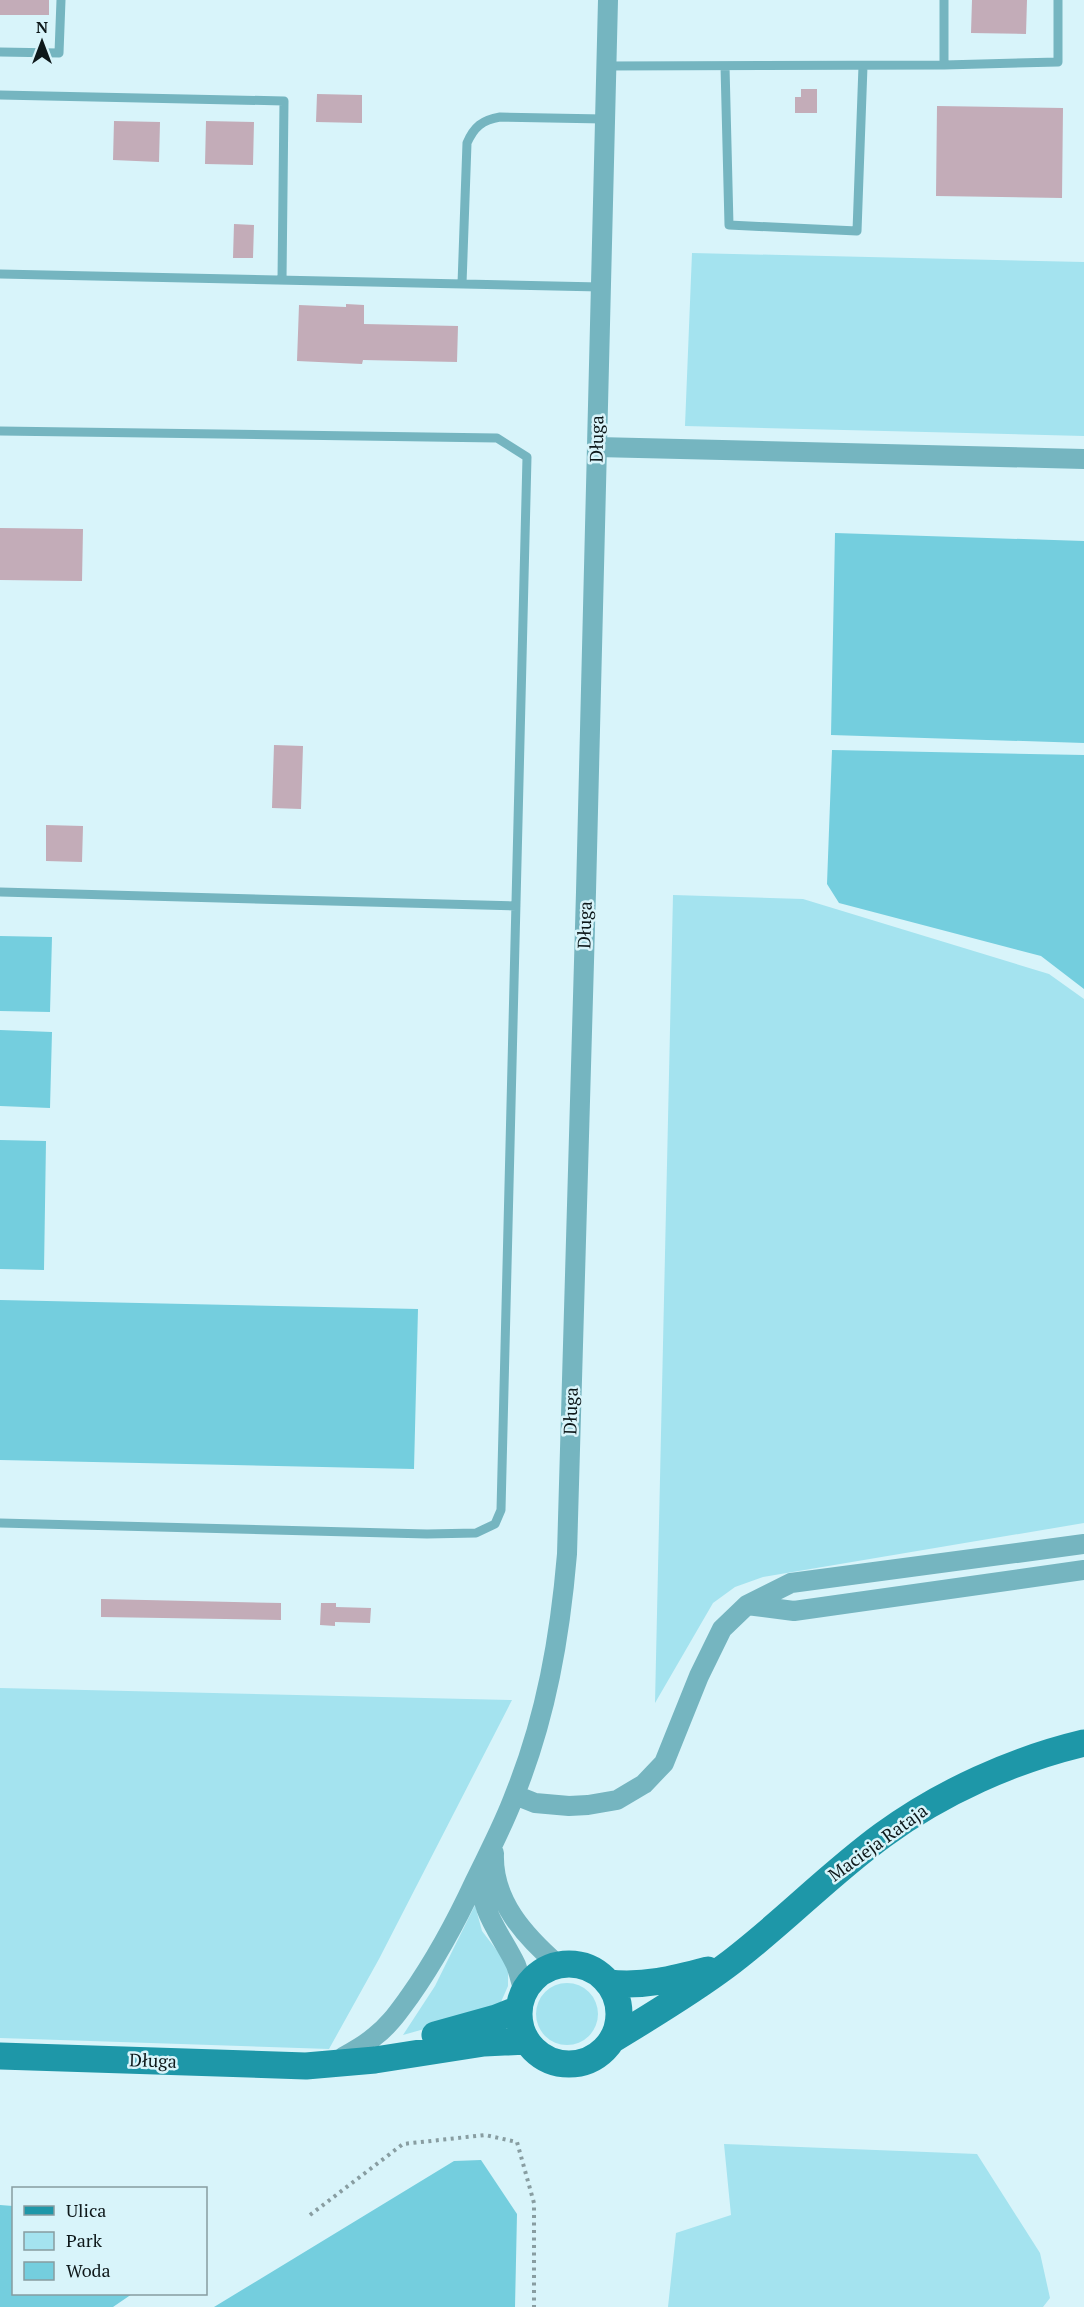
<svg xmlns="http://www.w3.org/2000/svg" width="1084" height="2307" font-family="'PT Serif',serif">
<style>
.green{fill:#a4e3ef}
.water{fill:#74cede}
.building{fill:#c3acb8}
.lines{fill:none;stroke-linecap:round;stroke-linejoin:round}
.path{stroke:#889da1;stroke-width:4;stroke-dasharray:3 4.5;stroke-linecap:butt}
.service{stroke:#75b5c0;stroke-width:9}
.minor{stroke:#75b5c0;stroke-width:20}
.secondary{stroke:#1e97a8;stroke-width:27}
.labels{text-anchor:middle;stroke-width:5;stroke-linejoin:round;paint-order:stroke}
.street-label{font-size:18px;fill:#0e181a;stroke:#d8f4fa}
</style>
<rect width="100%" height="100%" fill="#d8f4fa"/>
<path class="green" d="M692,253l392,9v174l-399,-10z
M673,895l130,4 246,75 35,25v524l-321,54 -28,10 -22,16 -58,100z
M0,1688l512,12 -133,259 -50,90 -329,-11z
M475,1905l7,26 26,34v21l-7,16 -20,11 -78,22 32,-49z
M536 2014a31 31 0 1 1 62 0a31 31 0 1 1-62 0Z
M724,2144l253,10 63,99 10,45 -7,9h-375l8,-74 55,-18z"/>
<path class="water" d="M835,533l249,8v202l-253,-8z
M832,750l252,5v234l-43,-33 -202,-53 -12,-19z
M0,936l52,1 -2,75 -50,-1z
M0,1030l52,2 -2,76 -50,-2z
M0,1140l46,1 -2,129 -44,-1z
M0,1300l418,9 -4,160 -414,-9z
M481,2160l36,54 -2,93h-301l240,-146z
M0,2205l13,1 1,88h118l-19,13h-113z"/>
<path class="building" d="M0,0h49v15h-49z
M972,0h55l-1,34 -55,-1z
M801,89h16v24h-22v-16h6z
M317,94l45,1v28l-46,-1z
M937,106l126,2 -1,90 -126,-2z
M114,121l46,1 -1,40 -46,-2z
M206,121l48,1 -1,43 -48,-1z
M234,224l20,1 -1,33h-20z
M346,304l18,1v19l94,2 -1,36 -94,-2 -1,4 -65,-3 2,-56 47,2z
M0,528l83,1 -1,52 -82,-1z
M274,745l29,1 -2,63 -29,-1z
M46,825l37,1 -1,36 -36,-1z
M101,1599l180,4v17l-180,-3z
M321,1603h15v4l35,1 -1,15 -35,-1v4l-15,-1z"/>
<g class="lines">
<path class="path" d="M310,2215l93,-71 82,-9 32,7 17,61v104"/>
<path class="service" d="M0,52l59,1 2,-53
M944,65l114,-3v-62
M606,66l338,-1v-65
M725,66l4,159 128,6 6,-165
M0,95l284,6 -2,179
M0,274l600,13
M462,284l5,-141c7,-16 15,-23 33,-26l104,2
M0,431l497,7 30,19 -26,1053 -6,14 -19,9 -49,1 -427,-11
M0,892l516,14"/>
<path class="minor" d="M597,447l487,12
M747,1605l47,6 290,-41
M515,1795l20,8 34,3 19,-1 29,-5 27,-16 20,-21 35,-87 23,-47 25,-24 44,-22 293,-39
M494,1853c-2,48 31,83 64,112
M483,1873c-7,35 19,62 33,92 3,8 5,18 8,27
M343,2057c11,-6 22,-12 31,-20 15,-11 25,-26 36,-41 26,-37 46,-74 65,-115 14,-29 29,-57 40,-87 31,-77 45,-157 52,-240l19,-662 22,-892"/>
<path class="secondary" d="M519 2014a50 50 0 1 1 100 0a50 50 0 1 1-100 0Z
M608,1983c36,4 66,-4 100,-13
M435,2035l61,-17 23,-9
M612,2040c39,-24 78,-47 114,-74 55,-41 102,-91 157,-131 59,-43 130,-75 201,-92
M0,2056l306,10 69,-6 109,-17 43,-2"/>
</g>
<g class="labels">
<g class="street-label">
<text transform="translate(597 439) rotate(-89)" y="6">Długa</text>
<text transform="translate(585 925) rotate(-88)" y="6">Długa</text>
<text transform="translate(571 1411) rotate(-88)" y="6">Długa</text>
<text transform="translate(878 1843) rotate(-36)" y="6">Macieja Rataja</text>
<text transform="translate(153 2061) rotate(2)" y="6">Długa</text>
</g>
</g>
<rect x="12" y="2187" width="195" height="108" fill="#d8f4fa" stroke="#879ca0" stroke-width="1.5"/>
<rect x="24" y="2206" width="30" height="9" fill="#1e97a8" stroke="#879ca0" stroke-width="1.5"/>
<text x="66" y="2217" font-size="18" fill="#0e181a">Ulica</text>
<rect x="24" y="2232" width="30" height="18" fill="#a4e3ef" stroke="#879ca0" stroke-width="1.5"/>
<text x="66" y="2247" font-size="18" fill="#0e181a">Park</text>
<rect x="24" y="2262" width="30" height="18" fill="#74cede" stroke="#879ca0" stroke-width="1.5"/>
<text x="66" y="2277" font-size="18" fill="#0e181a">Woda</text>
<g transform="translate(42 42)" stroke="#d8f4fa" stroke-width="4.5" paint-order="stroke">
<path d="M0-4.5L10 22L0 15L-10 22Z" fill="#0e181a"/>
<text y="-9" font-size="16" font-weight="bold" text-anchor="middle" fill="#0e181a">N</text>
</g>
</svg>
